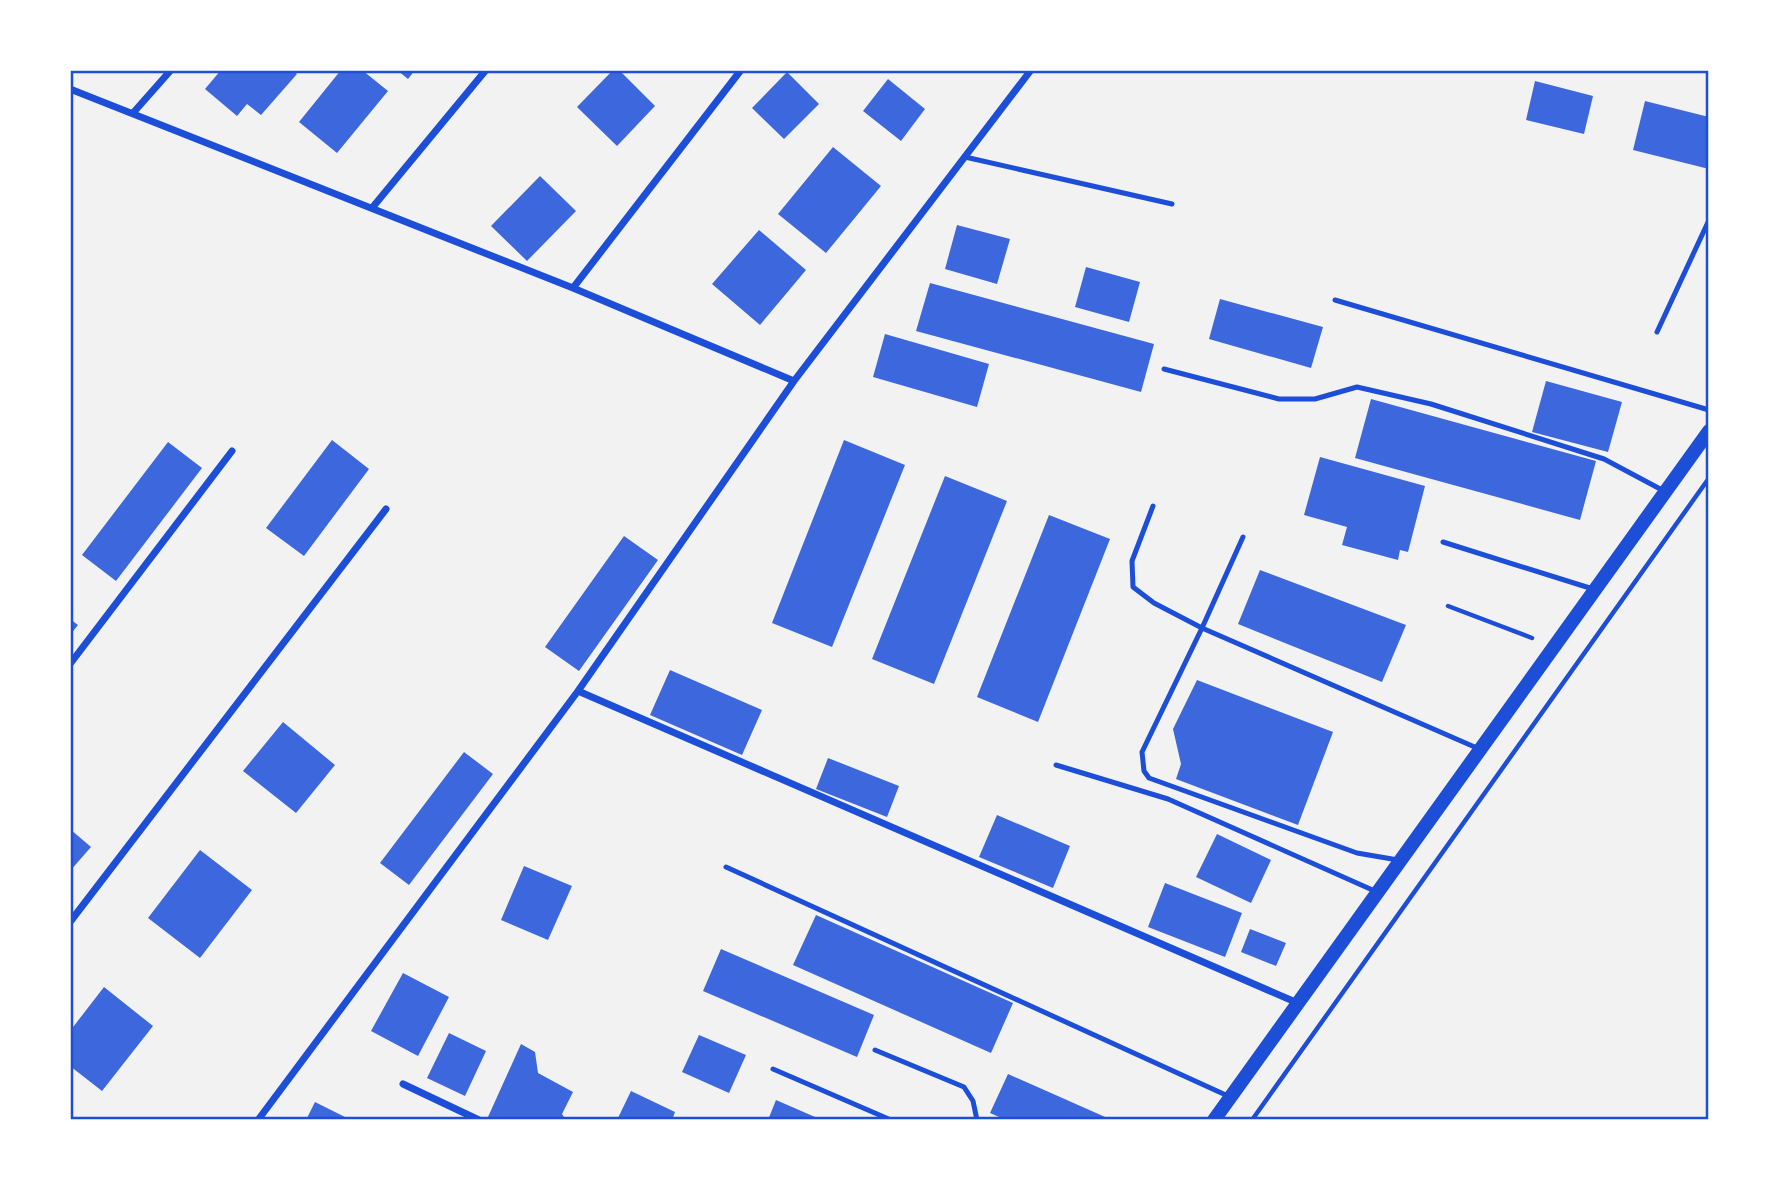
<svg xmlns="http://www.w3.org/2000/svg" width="1779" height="1190" font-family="'Space Grotesk',sans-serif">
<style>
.building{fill:#3d67dc}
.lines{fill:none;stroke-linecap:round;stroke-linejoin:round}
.path{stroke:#1d4ed8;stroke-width:4.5}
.service{stroke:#1d4ed8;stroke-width:5}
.minor{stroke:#1d4ed8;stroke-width:7}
.secondary{stroke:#1d4ed8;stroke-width:14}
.neatline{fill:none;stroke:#1d4ed8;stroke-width:2.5}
</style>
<rect width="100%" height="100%" fill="#f2f2f2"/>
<path class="building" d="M221,70h71l5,4 -36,41 -14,-11 -10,12 -32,-27z
M341,70h21l26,21 -51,62 -38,-31z
M397,70h18l-7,9z
M613,70h6l36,36 -38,40 -40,-39z
M787,72l32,32 -35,35 -32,-31z
M888,79l37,30 -24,32 -38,-30z
M1535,81l58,15 -9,38 -58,-14z
M1645,101l64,16v52l-76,-19z
M833,147l48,39 -55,67 -48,-39z
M540,176l36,35 -49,50 -36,-35z
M957,225l53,14 -13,45 -52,-15z
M759,230l47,40 -46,55 -48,-41z
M1086,267l54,15 -11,40 -54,-15z
M930,283l224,61 -13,48 -225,-61z
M1220,299l103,28 -12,41 -102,-29z
M885,334l104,30 -12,43 -104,-30z
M1546,381l76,21 -14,50 -76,-20z
M1371,399l225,62 -16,59 -225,-62z
M332,440l37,29 -65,87 -38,-28z
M844,440l61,25 -73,182 -60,-24z
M168,442l34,26 -86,113 -34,-26z
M1320,457l105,29 -17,66 -8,-2 -2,10 -56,-15 5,-18 -43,-12z
M945,476l62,25 -73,183 -62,-25z
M1049,515l61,24 -72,183 -61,-25z
M624,536l34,24 -79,111 -34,-24z
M1260,570l146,55 -24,57 -144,-58z
M70,619l8,6 -8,10z
M670,670l92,40 -20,45 -92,-40z
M1197,680l136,52 -35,93 -122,-46 5,-15 -8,-35z
M283,722l52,43 -39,48 -53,-42z
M464,752l29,22 -84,111 -29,-22z
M828,758l71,28 -12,31 -71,-28z
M997,815l73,31 -17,42 -74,-31z
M70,829l21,18 -21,24z
M1217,834l54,26 -20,43 -55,-26z
M200,850l52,40 -52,68 -52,-40z
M524,866l48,20 -24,54 -47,-20z
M1165,883l77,30 -17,44 -77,-30z
M816,915l197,88 -22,50 -198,-88z
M1250,929l36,14 -10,23 -35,-14z
M721,949l153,66 -17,42 -154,-66z
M403,973l46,24 -31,59 -47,-25z
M104,987l49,39 -51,65 -32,-25v-35z
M449,1033l37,18 -21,45 -38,-18z
M699,1035l47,20 -17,38 -47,-21z
M521,1044l14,8 3,21 35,19 -11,22 4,6h-71l-7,-3z
M1008,1074l104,46h-106l-16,-7z
M631,1091l44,21 -3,8h-55z
M776,1100l46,20h-54z
M315,1102l36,18h-45z"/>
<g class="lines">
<path class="path" d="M1448,606l84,32
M1252,1120l457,-642"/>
<path class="service" d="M965,157l207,47
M1335,300l374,110
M1657,332l52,-112
M1164,369l115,30h36l42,-12 74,17 173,55 60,32
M1153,506l-21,55 1,26 21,16 48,25 41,-91
M1443,542l150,47
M1056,765l112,34 209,93
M1398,860l-41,-7 -208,-75 -5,-7 -2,-19 60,-124 275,120
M726,867l502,229
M875,1050l89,37 9,14 4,19
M773,1069l118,51"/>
<path class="minor" d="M70,89l503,199 221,93
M133,113l38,-43
M372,208l114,-138
M573,288l168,-218
M70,664l162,-213
M578,691l722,313
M70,922l316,-413
M403,1084l76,36
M258,1120l320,-429 216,-310 237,-311"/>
<path class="secondary" d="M1214,1120l495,-689"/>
</g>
<rect width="1779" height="1190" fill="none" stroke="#ffffff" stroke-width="144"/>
<rect x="72" y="72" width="1635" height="1046" class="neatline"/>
</svg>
